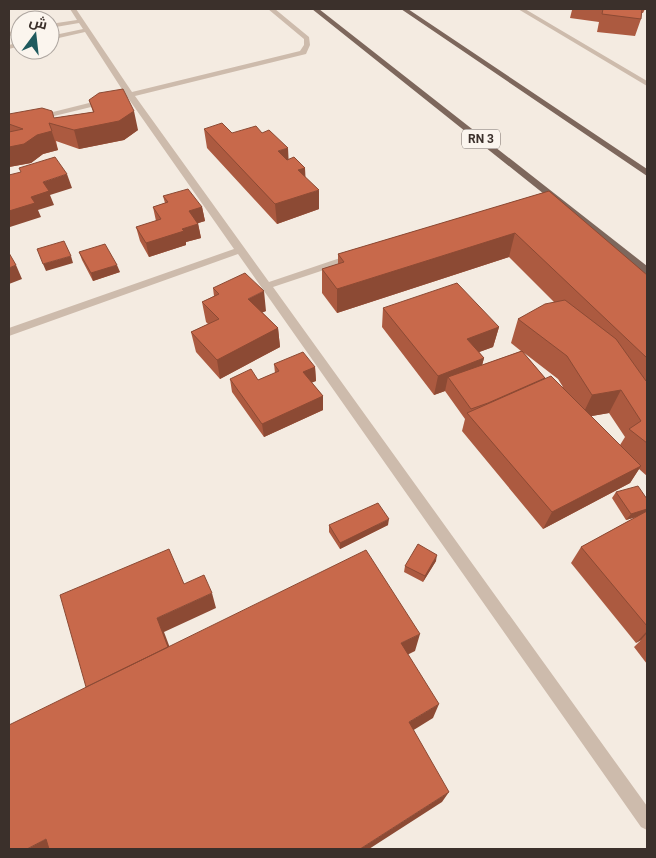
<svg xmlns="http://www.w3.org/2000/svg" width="656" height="858" font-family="Roboto,Cairo,sans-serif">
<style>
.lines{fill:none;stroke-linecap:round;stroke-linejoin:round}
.street{fill:#cdbbac;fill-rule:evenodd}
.primary{fill:#7d675c;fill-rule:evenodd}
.wall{fill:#ac5a40;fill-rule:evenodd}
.shaded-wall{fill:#8c4a34}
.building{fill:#c8694b;stroke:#8c4a34}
.labels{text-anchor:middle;stroke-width:4;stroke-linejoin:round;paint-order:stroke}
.shield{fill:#fbf5ee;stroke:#756b66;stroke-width:1}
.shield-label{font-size:12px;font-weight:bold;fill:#3b302b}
</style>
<rect width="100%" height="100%" fill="#f4ebe1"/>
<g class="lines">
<path class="street" d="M70,9h6l56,83 168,-41 4,-6v-6l-36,-30h7l34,28 1,8 -4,9 -171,42 134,186 80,-27h8v4l-84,28 374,519v24l-6,-3 -403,-573 -229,82v-8l225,-79 -106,-151 -119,29v-4l116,-29 -40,-62 -35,8v-4l33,-7 -4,-6 -29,5v-4l27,-4z
M518,9h7l122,72v5z
M20,30v4l-11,2v-4z
M20,42v4l-11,3v-4z"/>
<path class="primary" d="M312,9h7l328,257v8l-4,-1z
M401,9h7l239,160v7z"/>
</g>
<path class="wall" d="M560,9h85l-2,4h-2v6l-6,17 -38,-4 2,-10 -29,-4 2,-8z
M89,100l49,30 -14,10 -45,9 -23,-8 2,9 -15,4 -12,9 -22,4v-53l45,4 39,-6z
M204,129l28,4 73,35v9l14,32 -42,15 -70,-76z
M549,191l98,84v201l-8,-7 -9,14 -87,46 -81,-98 3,-12 -20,-28 -11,4 -52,-68 1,-19 116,19 -6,20 -14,5 5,6 -2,7 39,-14 -10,-8 7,-24 36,-17 -45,-45 -172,56 -15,-20v-24l16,-5v-10zM523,352l35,27 5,8 -18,-9zM609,413l16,24 -5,8 -29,-29z
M163,196l39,11 3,14 -7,2 3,15 -15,4v3l-37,12 -9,-16 -4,-14 20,-6 -3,-14 12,-4z
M79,252l41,20 -27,9 -11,-21z
M213,288l53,23 -4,1 16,16 2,19 -60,32 -24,-27 -5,-20 17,-8 -2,-2 -4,-20 12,-6z
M274,364l41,3 1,14 -5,1 12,14v14l-59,27 -32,-45 -2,-13 28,1 17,-7z
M616,492l31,7v165l-13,-17 7,-7 -5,3 -65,-80 10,-16 55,-30 -10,3 -14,-22z
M329,525h59l-48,24 -11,-17z
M436,561l-13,21 -19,-10 1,-6z"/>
<path class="shaded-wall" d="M134,111l4,19 -14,10 -45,9 -5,-19z
M49,123l9,27 -15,4 -12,9 -22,4v-20l28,-12z
M288,148l1,19 -11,-16z
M305,168l1,19 -8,-17z
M67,174l5,14 -22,7 4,10 -16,5 3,7 -31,10 -1,-4v-12l22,-14 12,-15z
M319,190v19l-42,15 -2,-20z
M202,207l3,14 -13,4 -3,-14z
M198,224l3,14 -15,4v3l-37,12 -3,-14 36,-14z
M515,233l-6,24 -172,56v-24z
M71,256l2,7 -27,8 -3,-7z
M16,265l6,14 -13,5v-16z
M117,265l3,7 -27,9 -2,-8z
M264,291l2,20 -16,7 -2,-19z
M499,327l-6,20 -30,11 4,-19z
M278,328l2,19 -60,32 -3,-19z
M484,358l-5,19h-31l-3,14 -11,4 4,-19z
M315,367l1,14 -12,5 -1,-14z
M621,390l-12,23 -28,5 11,-23z
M323,396v14l-59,27 -2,-13z
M641,466l-11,17 -87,46 9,-17z
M647,509v5l-21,6 5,-6z
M389,519l-1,6 -48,24v-6z
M437,555l-1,6 -13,21 2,-6z
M212,593l4,15 -52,24 12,32 -78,39 59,-85z
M647,631v2l-6,7 -5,3z
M420,634l-5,17 -18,9 4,-17z
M439,704l-6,14 -29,18 5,-14z
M449,792l-7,10 -73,47h-9z
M46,839l12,10h-31z"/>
<path class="building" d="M603,9h39l-1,10 -39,-5z
M123,89l11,22 -15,10 -45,9 -25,-7 3,8 -15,4 -13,9 -15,3v-15l14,-3 -14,-5v-10l33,-6 10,3 2,7 40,-6 -5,-12 10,-7z
M222,123l10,10 24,-7 6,7 7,-3 19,18 -10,3 9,9 7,-3 11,11 -7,2 21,20 -44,14 -71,-75z
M55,157l12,17 -24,8 6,9 -18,6 4,6 -26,8v-36l12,-3 -2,-4z
M188,189l14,18 -13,4 9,13 -16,5 2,2 -38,12 -10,-16 25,-8 -8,-12 15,-5 -5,-6z
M549,191l98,84v83l-132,-125 -178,56 -15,-20 22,-7 -6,-8z
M64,241l7,15 -28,8 -6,-15z
M105,244l12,21 -26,8 -12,-21z
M9,253l7,12 -7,3z
M245,273l19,18 -16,8 30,29 -61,32 -26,-28 28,-13 -17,-17 17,-8 -6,-6z
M457,283l42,44 -32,12 17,19 -46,18 -55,-68z
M565,300l51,39 30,42 1,1v61l-18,-14 12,-8 -20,-31 -29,5 -25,-39 -49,-37 27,-15z
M522,351l23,27 -57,25 -17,6 -23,-32z
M303,352l12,15 -12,5 20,24 -61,28 -32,-45 21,-10 7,11 21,-9 -5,-7z
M551,376l90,90 -89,46 -85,-99z
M638,486l9,13v10l-16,5 -15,-22z
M378,503l11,16 -49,24 -11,-18z
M647,511v115l-66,-79z
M418,544l19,11 -12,21 -20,-10z
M169,549l15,35 20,-9 8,18 -55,25 11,29 -82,40 -26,-92z
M366,550l54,84 -19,9 38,61 -30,18 40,70 -89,57h-311l-3,-10 -19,10h-18v-124z"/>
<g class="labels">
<rect class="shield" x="462" y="129.5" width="38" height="19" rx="4"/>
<g class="shield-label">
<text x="481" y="143">RN 3</text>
</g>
</g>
<rect width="656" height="858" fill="none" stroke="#3b302b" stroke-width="20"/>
<g transform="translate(35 35) rotate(15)"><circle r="24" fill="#fbf5ee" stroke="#aea6a0"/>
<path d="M0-4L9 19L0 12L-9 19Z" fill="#1f5a5e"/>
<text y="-8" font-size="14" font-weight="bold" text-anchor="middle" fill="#3b302b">ش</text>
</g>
</svg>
